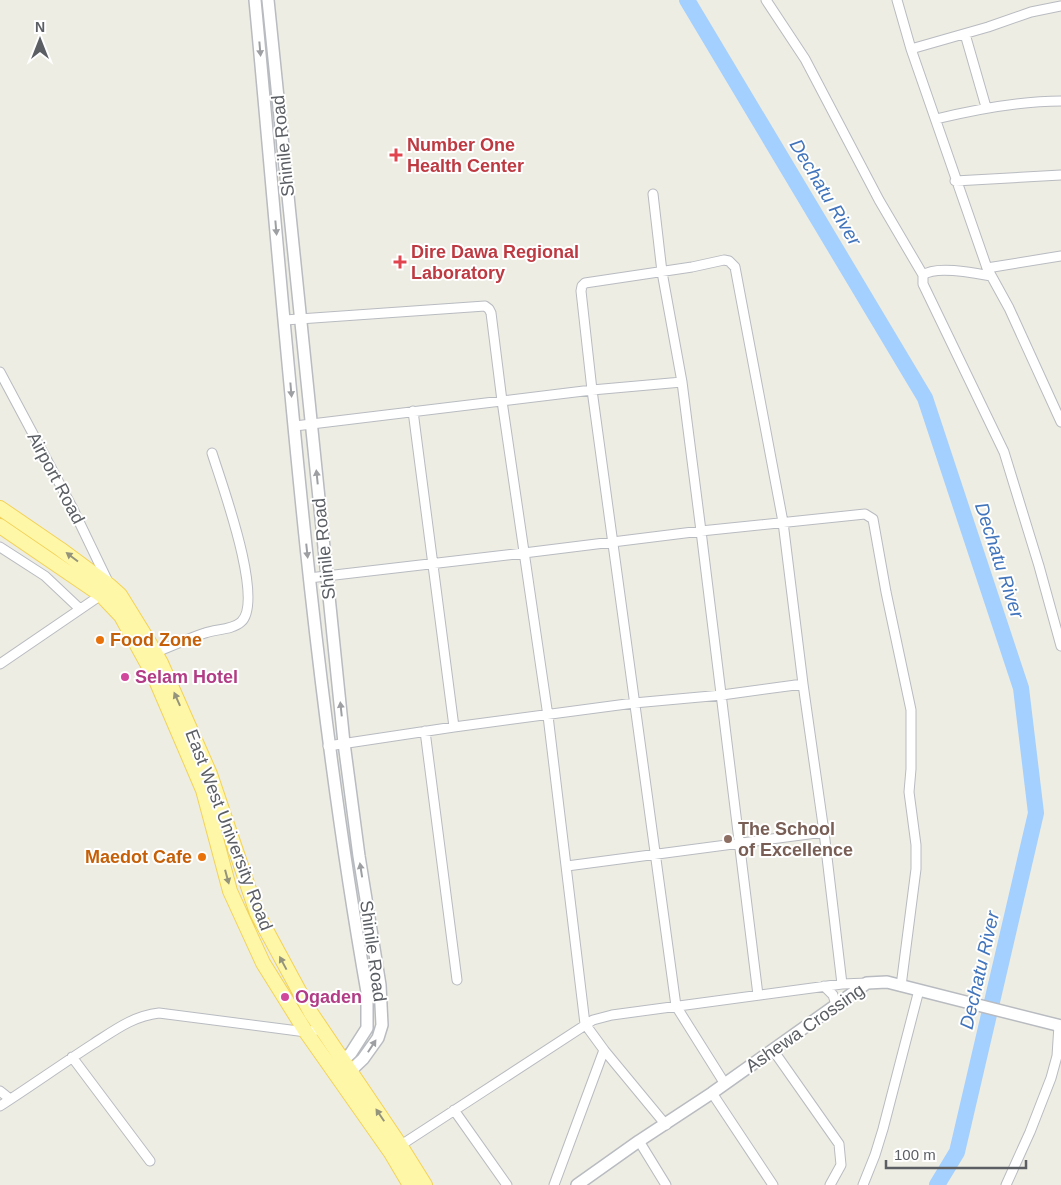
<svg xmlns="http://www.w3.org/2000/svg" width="1061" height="1185" font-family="Arial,sans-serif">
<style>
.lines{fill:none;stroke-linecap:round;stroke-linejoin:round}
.river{stroke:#a3d0ff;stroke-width:16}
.minor-casing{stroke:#b8bbc0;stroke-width:11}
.tertiary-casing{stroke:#b8bbc0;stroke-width:14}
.primary-casing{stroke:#f2d258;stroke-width:16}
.minor{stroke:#fff;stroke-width:9}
.tertiary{stroke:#fff;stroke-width:11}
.primary{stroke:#fff7a8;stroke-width:14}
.oneway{fill:#9d9fa2}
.oneway2{fill:#94947c}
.health-dot{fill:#e0444e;stroke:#fff;stroke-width:2}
.food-dot{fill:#e8710a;stroke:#fff;stroke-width:2}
.hotel-dot{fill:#d1479c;stroke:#fff;stroke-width:2}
.education-dot{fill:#8d6e63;stroke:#fff;stroke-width:2}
.labels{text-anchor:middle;stroke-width:4;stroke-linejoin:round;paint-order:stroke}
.health-label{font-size:18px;font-weight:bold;fill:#be3a42;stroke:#fff;text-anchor:start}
.street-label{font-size:18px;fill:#5b5f64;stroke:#fff}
.food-label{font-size:18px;font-weight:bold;fill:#c56008;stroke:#fff;text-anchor:start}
.hotel-label{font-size:18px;font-weight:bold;fill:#b23c85;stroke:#fff;text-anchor:start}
.education-label{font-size:18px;font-weight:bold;fill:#785e54;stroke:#fff;text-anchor:start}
.water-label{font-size:19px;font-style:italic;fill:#4174bb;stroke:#fff}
</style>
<rect width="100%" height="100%" fill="#eeede3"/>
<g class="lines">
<path class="river" d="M687,0l238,398 96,290 15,125 -79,339 -20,33"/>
<g class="minor-casing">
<path id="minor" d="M766,0l39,59 74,141 44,75v9l81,168 35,114 22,80
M897,0l14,49 76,219 22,40 52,114
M965,34l21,73
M911,49l77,-22 43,-15 30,-6
M936,119c41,-10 83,-18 125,-18
M955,181l106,-6
M653,194l9,78 20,110 19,149 57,464
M987,268l74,-12
M923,275c13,-10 52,-2 68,1
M285,320l200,-14 4,3 2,4 11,88 46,315 37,308 19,26 -50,135
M0,372l72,135 38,79 -9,9 -101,69
M413,411l41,316
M295,426l297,-36 90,-8
M0,547l45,29 35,33
M309,578l215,-25 177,-22 164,-17 8,5 13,73 25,118v59l-2,23 7,53v24l-15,117
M152,654c17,-7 35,-15 53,-21 11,-4 27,-3 36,-11 24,-21 -20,-140 -29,-169
M425,731l32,249
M328,746l126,-19 180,-24 88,-8 81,-11
M567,866l257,-34
M824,986l9,9 3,10
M604,1050l62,75
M773,1050l66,94 2,21 -11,20
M72,1057l78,104
M725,1084l-49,-78 -84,-616 -11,-99 1,-5 3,-3 107,-16 32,-7 5,1 6,6 48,255 20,162 21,148 18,152
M0,1091l10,8
M712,1093l61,92
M0,1106c31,-20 62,-42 93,-62 22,-14 40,-28 66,-31l147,19 15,-3
M454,1110l53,75
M639,1141l27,44
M398,1147l195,-127 19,-5 230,-31 25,-1
M863,1185l12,-30 8,-26 36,-139
M1006,1185l24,-53 21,-54 6,-22 2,-31"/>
</g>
<g class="tertiary-casing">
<path id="tertiary" d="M255,0c31,331 54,664 112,992v36l-16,25 -14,13
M268,0l76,743 15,113 21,129 2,40 -4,13 -15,21 -19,18
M577,1185l62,-44 73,-48 155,-110 20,-1 174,44"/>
</g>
<g class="primary-casing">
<path id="primary" d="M0,508l60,41 50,37 10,9 29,47 12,21 49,111 47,139 54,100 89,132 25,40
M0,526l101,69 20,21 34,62 48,112 27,101 33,72 43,69 85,121 19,32"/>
</g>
<use href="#minor" class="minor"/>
<use href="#tertiary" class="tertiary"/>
<use href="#primary" class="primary"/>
</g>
<defs><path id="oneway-solid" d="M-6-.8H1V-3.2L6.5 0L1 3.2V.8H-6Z" transform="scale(1.25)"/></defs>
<g class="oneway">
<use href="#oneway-solid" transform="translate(260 49) rotate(85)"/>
<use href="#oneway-solid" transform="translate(276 228) rotate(85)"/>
<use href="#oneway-solid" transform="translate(291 390) rotate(85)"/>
<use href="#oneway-solid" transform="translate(317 477) rotate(-96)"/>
<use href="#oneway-solid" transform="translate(307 551) rotate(84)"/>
<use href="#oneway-solid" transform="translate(341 709) rotate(-96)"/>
<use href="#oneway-solid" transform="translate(361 870) rotate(-99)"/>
<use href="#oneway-solid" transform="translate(372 1046) rotate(-57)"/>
</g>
<g class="oneway2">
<use href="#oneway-solid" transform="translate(72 557) rotate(-143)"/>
<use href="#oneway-solid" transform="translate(177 699) rotate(-114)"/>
<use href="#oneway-solid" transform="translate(227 877) rotate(75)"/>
<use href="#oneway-solid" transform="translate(283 963) rotate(-118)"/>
<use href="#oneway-solid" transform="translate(380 1115) rotate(-124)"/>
</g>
<g class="health-dot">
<path d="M393.5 147.5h5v5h5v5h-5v5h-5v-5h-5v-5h5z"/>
<path d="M397.5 254.5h5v5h5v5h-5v5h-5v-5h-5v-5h5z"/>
</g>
<g class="food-dot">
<circle cx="100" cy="640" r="5"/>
<circle cx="202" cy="857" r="5"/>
</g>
<g class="hotel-dot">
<circle cx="125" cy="677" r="5"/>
<circle cx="285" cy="997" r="5"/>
</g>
<circle class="education-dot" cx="728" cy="839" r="5"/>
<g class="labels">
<g class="health-label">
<text x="407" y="151">Number One<tspan x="407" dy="21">Health Center</tspan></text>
<text x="411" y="258">Dire Dawa Regional<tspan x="411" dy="21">Laboratory</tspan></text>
</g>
<g class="street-label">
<text transform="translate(283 146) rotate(-96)" y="6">Shinile Road</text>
<text transform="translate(56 478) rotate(62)" y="6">Airport Road</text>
<text transform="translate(324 549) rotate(-96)" y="6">Shinile Road</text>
<text transform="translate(229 830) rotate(69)" y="6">East West University Road</text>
<text transform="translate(373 951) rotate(82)" y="6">Shinile Road</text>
<text transform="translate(805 1028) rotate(-35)" y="6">Ashewa Crossing</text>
</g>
<g class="food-label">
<text x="110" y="646">Food Zone</text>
<text x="192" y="863" text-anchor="end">Maedot Cafe</text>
</g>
<g class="hotel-label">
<text x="135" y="683">Selam Hotel</text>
<text x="295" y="1003">Ogaden</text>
</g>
<g class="education-label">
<text x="738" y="835">The School<tspan x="738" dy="21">of Excellence</tspan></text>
</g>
<g class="water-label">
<text transform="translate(826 192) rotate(59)" y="7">Dechatu River</text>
<text transform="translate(1000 560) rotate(72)" y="7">Dechatu River</text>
<text transform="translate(979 970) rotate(-77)" y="7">Dechatu River</text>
</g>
</g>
<g transform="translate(40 40)" stroke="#ffffff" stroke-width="4" paint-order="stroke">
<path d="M0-4L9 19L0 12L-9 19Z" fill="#5b5f64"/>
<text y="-8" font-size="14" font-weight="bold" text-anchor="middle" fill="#5b5f64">N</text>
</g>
<path d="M886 1160v8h140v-8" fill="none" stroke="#5b5f64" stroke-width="2.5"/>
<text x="894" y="1160" font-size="15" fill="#5b5f64" stroke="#ffffff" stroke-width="4" paint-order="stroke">100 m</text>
</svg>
